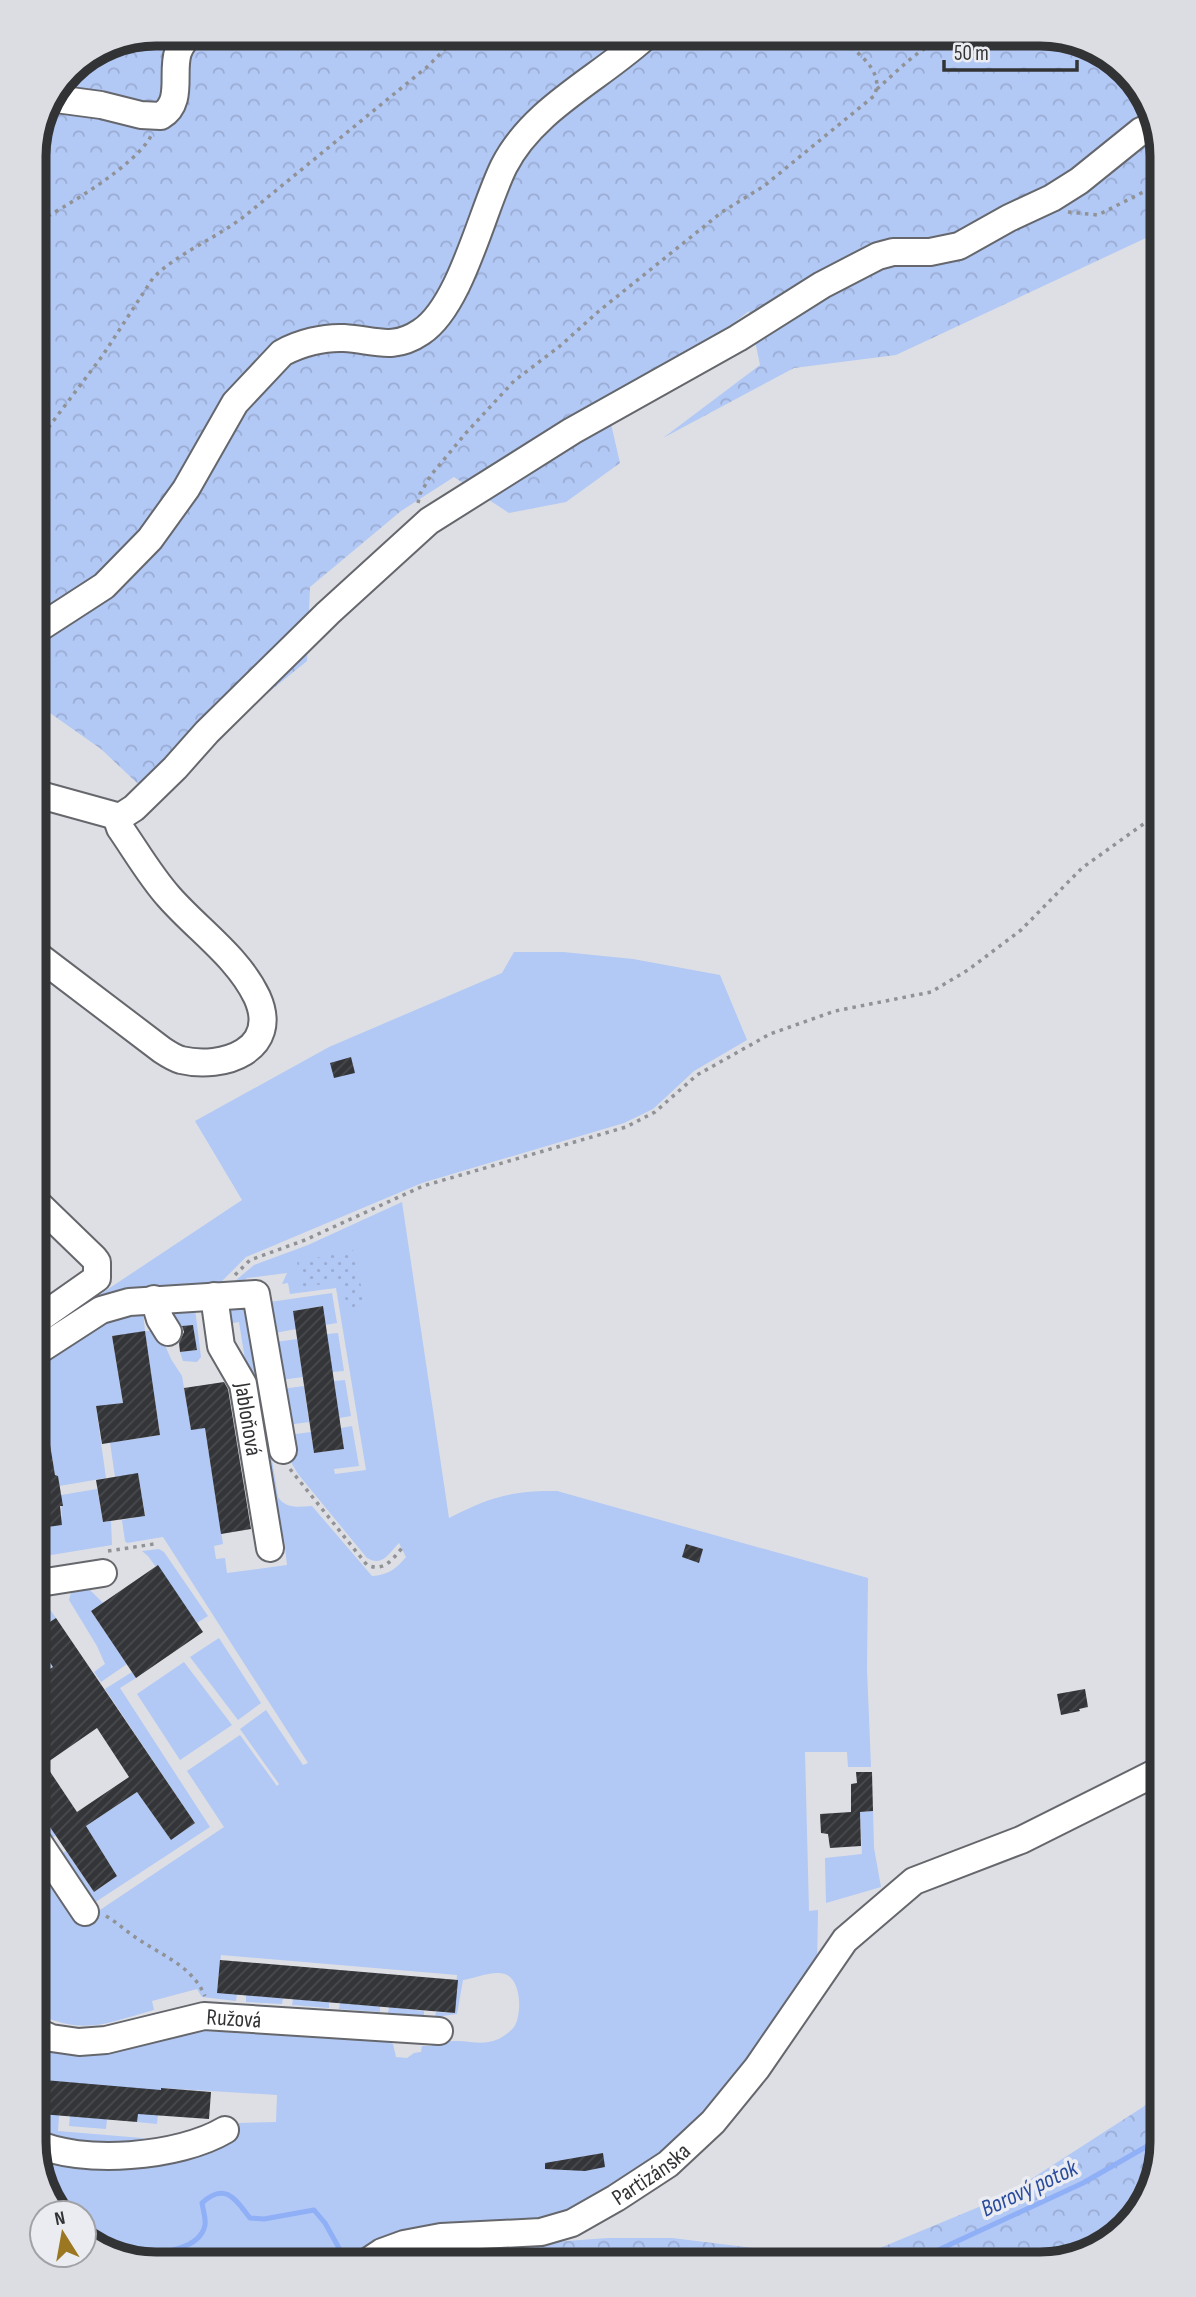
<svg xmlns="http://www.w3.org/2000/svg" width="1196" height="2297" font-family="'Sofia Sans Condensed',sans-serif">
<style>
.green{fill:#b2c8f5}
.forest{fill:url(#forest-crowns)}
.park{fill:url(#park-dots)}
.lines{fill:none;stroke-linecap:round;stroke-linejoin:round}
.stream{stroke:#8faff6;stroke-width:5}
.building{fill:url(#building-hatch);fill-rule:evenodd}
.minor-casing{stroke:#65676c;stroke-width:30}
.path{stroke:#909295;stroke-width:3.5;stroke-dasharray:3.5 5;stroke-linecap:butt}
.minor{stroke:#fff;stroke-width:26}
.labels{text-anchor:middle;stroke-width:7;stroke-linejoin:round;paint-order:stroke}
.street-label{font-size:23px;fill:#323335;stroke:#eaecf2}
.water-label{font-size:24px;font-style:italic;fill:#2b4c9d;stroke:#eaecf2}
.rim{fill:none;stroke:#323335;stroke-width:9}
</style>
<defs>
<pattern id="forest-crowns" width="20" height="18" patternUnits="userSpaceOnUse" patternTransform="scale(1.75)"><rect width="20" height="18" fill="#b2c8f5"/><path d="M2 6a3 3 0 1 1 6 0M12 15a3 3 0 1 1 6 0" fill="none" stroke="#9aacd3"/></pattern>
<pattern id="park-dots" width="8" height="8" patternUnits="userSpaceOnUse" patternTransform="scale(1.75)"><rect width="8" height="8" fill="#b2c8f5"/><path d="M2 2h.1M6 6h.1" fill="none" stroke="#9aacd3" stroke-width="1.8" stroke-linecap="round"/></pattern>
<pattern id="building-hatch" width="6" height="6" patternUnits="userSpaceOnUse" patternTransform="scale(1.75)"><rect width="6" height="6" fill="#333539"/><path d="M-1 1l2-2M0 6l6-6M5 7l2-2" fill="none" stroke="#484a4e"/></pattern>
</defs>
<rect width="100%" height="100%" fill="#dddfe4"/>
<path class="green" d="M514,952h49l70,7 87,16 27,65 -53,31 -41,38 -29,14 -202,60 -176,74 -26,26 -9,5 -178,51 209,-139 -47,-79 134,-74 173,-74z
M402,1202l47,316c39,-20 63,-28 108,-27l311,87 -1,91 4,98h-23l-1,-15h-42l4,159 9,-1 -1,57 -110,150 -31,31 -112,67 -195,33 -26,16h-42l-4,-15 -35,15h-114l-61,-21 -3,-4v-26h-21l-20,-25 -8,-37 43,16 44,2 39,-3 45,-12 1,-5 28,-12 4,-14 37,-1 1,-27 -116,-7 -4,36 -20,-2 -93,-42 -3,33 18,2 -1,16 84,7 22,6 -66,5 -65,-17v-90l173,-11 181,10 6,3 3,13 11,1 7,-5 7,-1 1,-6h10v-4c8,0 14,-1 22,-1 15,-1 27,5 42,-1 6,-2 14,-8 18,-13 8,-12 8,-47 -9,-53 -13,-4 -29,4 -42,6l-6,34 -22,3 1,-5 19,1 2,-38 -236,-20 -4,37 20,2 -1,7 -34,-4 -5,-8 -45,12 2,9c-51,14 -70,26 -121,2v-168l52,76 139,-93 -37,-56 53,-36 37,51 2,-2 -39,-55 26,-19 37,55 5,-2 -145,-226 -36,6 -2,-2 -3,-21 22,-4 1,-2 -7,-40 -23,3 -9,-63 18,-3 5,29 31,-5 -15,-103 -33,4 11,67 -27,4 10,71 -47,8 -1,-10 -3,-1 -9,-54 -12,1 -1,-56 79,-50 31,-4 2,19h9l7,5 10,23 11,17 9,53 14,-1 18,116 -9,2 2,13 9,-1 2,15 60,-8 -3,-26 -16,-37 -29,-180 -12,2 -1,-18 21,1 31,190c8,12 20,10 34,9l60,70c16,-1 24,-7 34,-19l-7,-14c-10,10 -16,24 -32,15l-69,-84 -6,-10 -4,-29 23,-3 3,21 30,-4 -3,-21 11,-2 7,40 -25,3 1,5 31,-4 -30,-182 -46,6 -2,-11 -6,1 5,-11 -40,5 -11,9h-8l26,-22 54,-20z
M332,1293l5,30 -12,2 -3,-19 -28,5 2,18 -21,4 -5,-31z
M168,1307l27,2 6,48 -4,5 -14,-1 -3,-9 17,-2 -4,-25 -16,2z
M338,1333l6,38 -12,1 -5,-38z
M297,1339l6,38 -22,3 -5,-38z
M345,1380l6,36 -12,2 -5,-37z
M304,1386l5,36 -22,3 -5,-36z
M97,1489l6,33 8,-1 1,24 -79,13v-29l29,-4 -1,-30z
M159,1549l5,3 44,64 -11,7 -39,-57 -2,1 -8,-11 -6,-5z
M86,1586l17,17 -12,8 36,53 -26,18 -7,-10 11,-8 -8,-18 -28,-46 3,-11z
M33,1594l11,7 12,17 -23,15z
M33,1637l20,30 -20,13z
M219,1638l42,65 -23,17 -48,-63z
M184,1662l48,63 -52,35 -43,-66z
M132,1672l4,6 -16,10 90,139 -122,80 -33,-49 11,-7 28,41 23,-16 -31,-50 51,-34 34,48 24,-17 -90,-134z
M33,1802l23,33 -10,8 -13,-18z
M873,1811l1,37 7,39 -55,16 -1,-45 37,-4 -2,-42z
M246,1995l37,3 -1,6 -36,-2z
M293,1999l36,3v6l-37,-3z
M340,2003l40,3v6l-41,-3z
M389,2007l35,4v5l-36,-3z
M70,2116l37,3 -1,10 -37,-3z"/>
<path class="forest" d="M156,33l892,1 61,20 44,55 10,47v74l-267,125 -102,13 -131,70 97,-73 -11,-54 -66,52 -78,35 15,65 -54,39 -57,11 -55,-36 -53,34 -91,76 -3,74 -96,78 -58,59 -52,-49 -68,-48v-450l10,-8 -10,-22v-73l17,-36 29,-4 -15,-27 5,-12 40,-27z
M1163,2090v51l-21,68 -55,45 -47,10h-654l68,-15 154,-11h64l179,22 152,-63 140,-90z"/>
<path class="park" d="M353,1250l13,58 -18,3 -7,-31 -38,8 -6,-26z"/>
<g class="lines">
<path class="stream" d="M121,2254c23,0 78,1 84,-29 1,-7 -2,-15 -3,-22 23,-22 34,-3 48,15l14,1 50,-9 11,13 19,34
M589,2264l45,-4 35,4
M908,2264l175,-81 80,-46"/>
</g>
<path class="building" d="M351,1057l4,16 -21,5 -4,-15z
M323,1306l21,143 -30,4 -21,-142z
M193,1325l4,25 -17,2 -1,-9 5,-11 -2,-6z
M145,1331l15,104 -58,9 -6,-38 27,-3 -11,-67z
M224,1382l4,7 23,140 -30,5 -16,-106 -14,2 -7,-42z
M46,1420l9,55 3,1 5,30h-3l2,19 -29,4v-107z
M138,1473l7,43 -42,6 -7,-42z
M686,1544l17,5 -4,14 -17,-6z
M158,1565l45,67 -67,46 -45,-67z
M56,1618l139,205 -24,17 -34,-48 -51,34 31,50 -23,16 -61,-90v-122l20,-13 -20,-30v-4zM97,1728l32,49 -52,35 -32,-48z
M1085,1689l3,18 -9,2 1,2 -19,4 -4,-21z
M856,1772h16l1,39 -13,1 1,34 -31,2 -2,-14 -7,-1 -1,-19 31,-2v-28l6,-1z
M220,1960l238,20 -3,33 -238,-20z
M44,2080l117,10v-2l50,4 -2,27 -71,-5 -1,8 -96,-8z
M603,2153l2,14 -20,4 -40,-2v-6z
M297,2248l4,16h-44l-1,-7z"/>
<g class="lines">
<g class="minor-casing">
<g id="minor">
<path d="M56,99l45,6 40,10 20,1c23,-14 10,-43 17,-64 3,-8 7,-13 13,-19"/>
<path d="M33,632l71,-46 46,-47 36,-50 49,-86 47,-50c18,-10 42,-16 62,-15 31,2 49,13 77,-6 40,-26 61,-122 83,-166 30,-59 99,-89 145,-133"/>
<path d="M33,793l87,24"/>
<path d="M33,952l129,98c6,4 12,8 19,10 42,10 100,-10 76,-63 -19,-40 -59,-67 -88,-100 -18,-20 -33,-46 -49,-69l-2,-6 2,-5 14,-9 41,-40 32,-36 121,-119 101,-92 143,-90 166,-93 84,-53 56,-29 15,-4h37l29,-6 50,-28 43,-20 27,-17 62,-50 15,-7"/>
<path id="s1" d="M214,1296l7,50 22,38 27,164"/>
<path d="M154,1299l6,20 8,13"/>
<path d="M33,1323l64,-45v-16l-3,-4 -61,-59"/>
<path d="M33,1354l68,-44 28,-8 127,-8 27,156"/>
<path d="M33,1584l70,-11"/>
<path d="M33,1834l52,78"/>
<path id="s2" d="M33,2030l18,8 28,4 27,-2 98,-24 235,15"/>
<path d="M33,2142c48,24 147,15 192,-12"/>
<path id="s3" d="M364,2264l18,-12 22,-8 37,-7 100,-5 31,-9 44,-25 52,-34 45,-42 44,-54 88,-128 69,-59 107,-41 142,-71"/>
</g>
</g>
<path class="path" d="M877,89c25,-22 49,-49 82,-55
M1068,212l30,3 65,-33
M33,224c31,-16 102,-58 118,-88
M33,448l70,-93 50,-77c26,-26 64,-40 93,-63l181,-148 34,-34
M418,503l2,-9 11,-19 35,-42 48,-52 46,-35 39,-35 123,-99 42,-26 110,-90c13,-27 -23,-48 -41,-63
M235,1275l15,-15 55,-20 118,-54 203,-59 29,-15 42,-37 73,-41 65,-23 96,-19 37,-22 53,-40 61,-62 81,-58
M290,1469l77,96c17,7 25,-5 35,-17
M108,1551l46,-7
M106,1916c12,7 21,16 32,23 25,17 54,27 67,57"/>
<use href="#minor" class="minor"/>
</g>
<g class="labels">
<g class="street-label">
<text dy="8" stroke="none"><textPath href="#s1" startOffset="130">Jabloňová</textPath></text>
<text dy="8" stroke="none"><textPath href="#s2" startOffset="206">Ružová</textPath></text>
<text dy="8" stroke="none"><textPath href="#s3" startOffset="308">Partizánska</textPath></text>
</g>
<g class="water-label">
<text transform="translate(1029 2188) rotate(-25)" y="8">Borový potok</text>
</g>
</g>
<path d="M0 0H1196V2297H0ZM156 46H1040A110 110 0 0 1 1150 156V2142A110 110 0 0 1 1040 2252H156A110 110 0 0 1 46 2142V156A110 110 0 0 1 156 46Z" fill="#dbdde3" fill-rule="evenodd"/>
<path class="rim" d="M156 46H1040A110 110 0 0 1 1150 156V2142A110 110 0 0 1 1040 2252H156A110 110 0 0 1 46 2142V156A110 110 0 0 1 156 46Z"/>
<g transform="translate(63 2234) rotate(349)"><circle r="33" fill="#eaecf2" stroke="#a0a2a6" stroke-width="2"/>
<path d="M0-5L12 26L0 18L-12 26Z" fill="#9b7722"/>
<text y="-10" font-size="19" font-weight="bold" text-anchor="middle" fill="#323335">N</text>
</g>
<path d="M944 60v10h133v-10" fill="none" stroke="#323335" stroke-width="3.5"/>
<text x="954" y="60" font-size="21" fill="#323335" stroke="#eaecf2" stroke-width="5" paint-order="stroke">50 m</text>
</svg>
